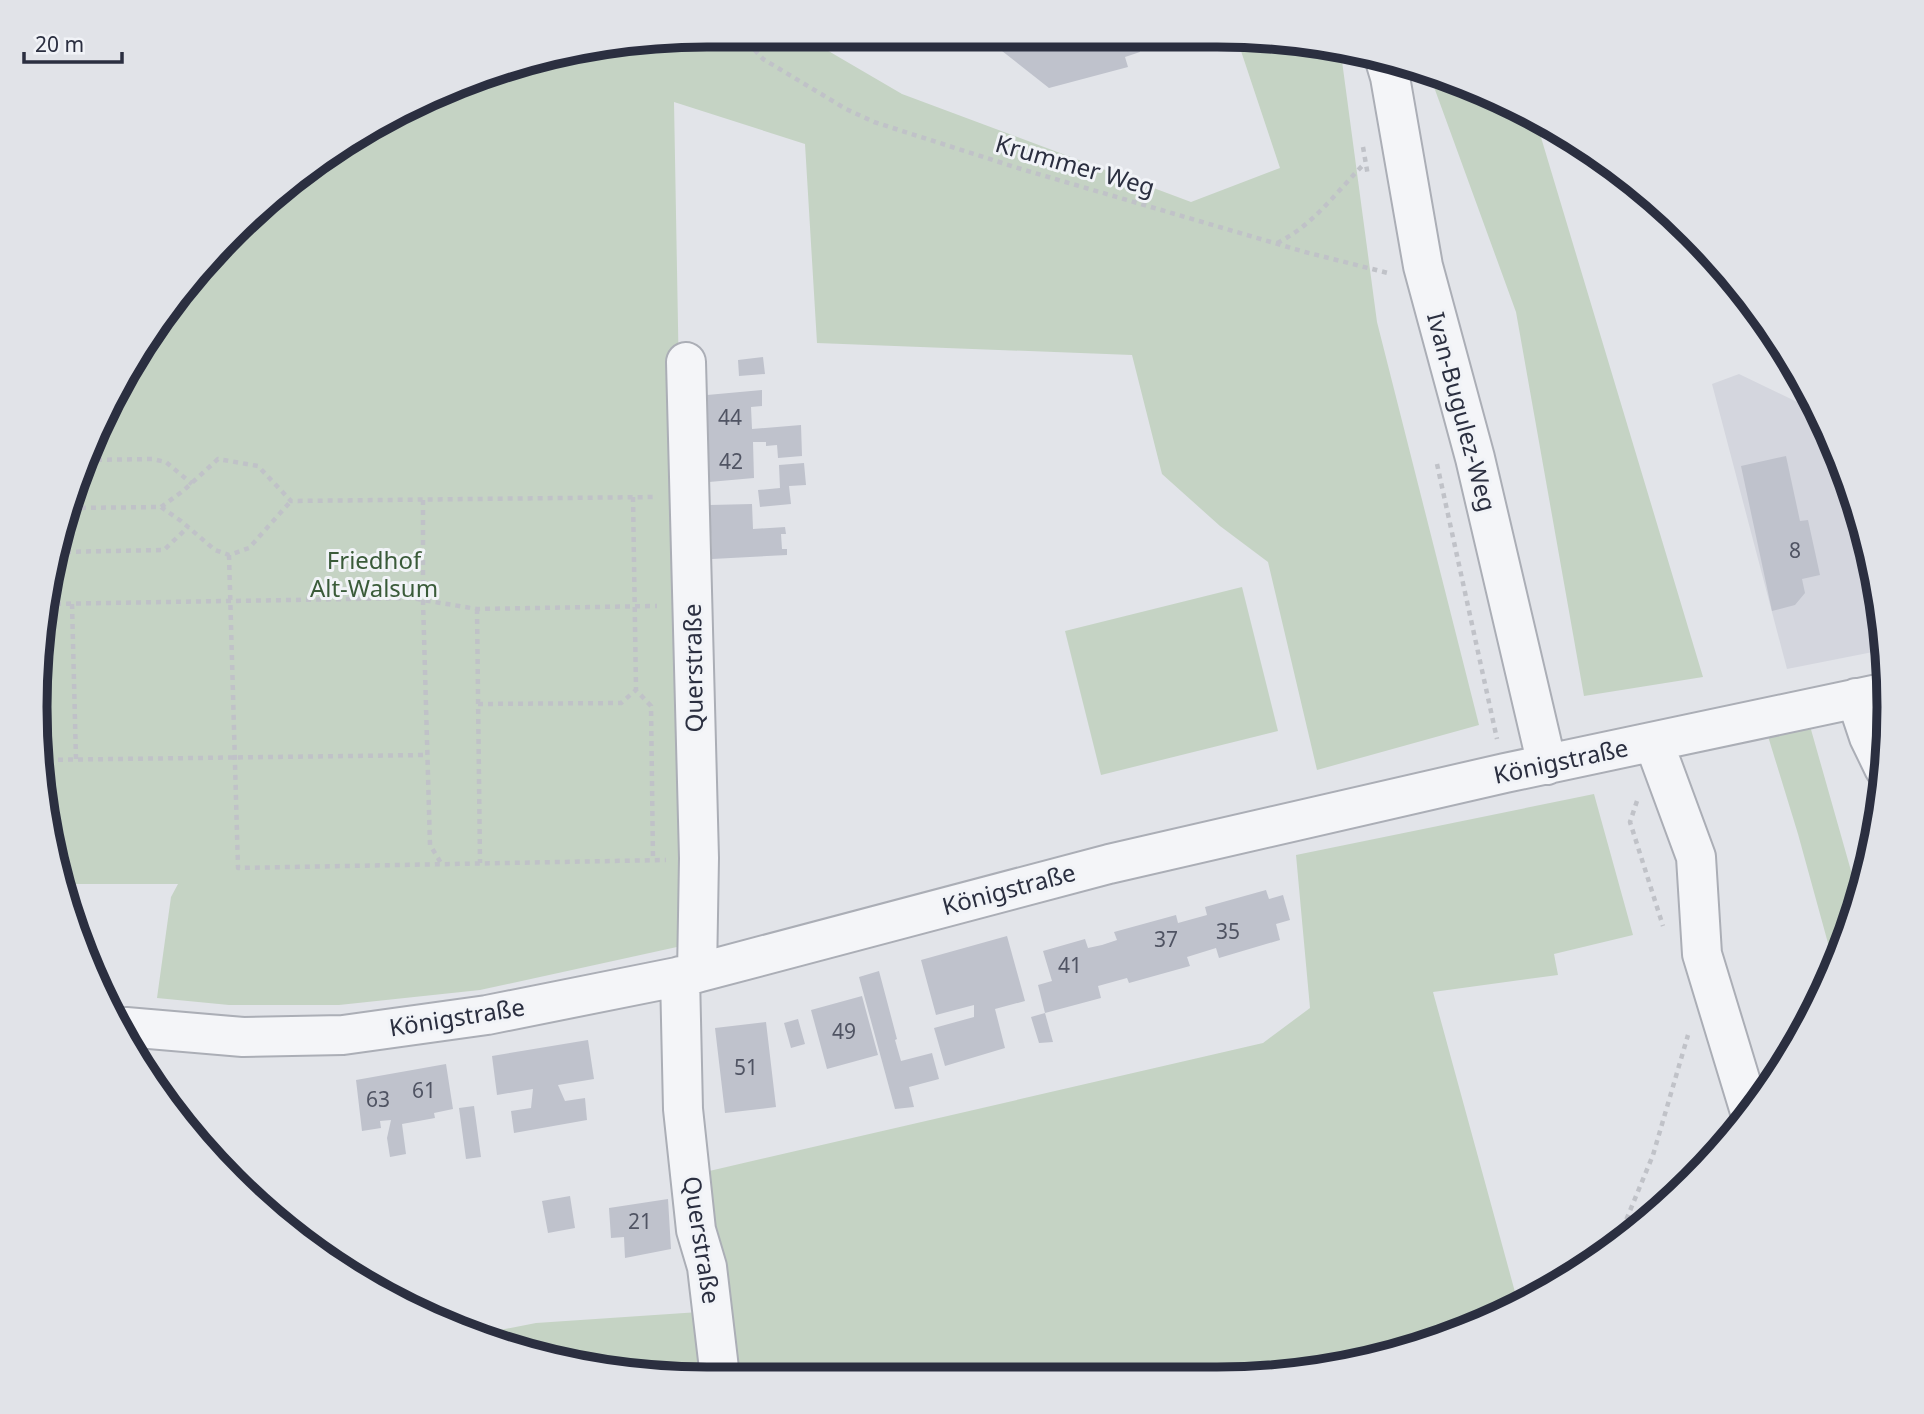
<svg xmlns="http://www.w3.org/2000/svg" width="1924" height="1414" font-family="'Noto Sans',sans-serif">
<style>
.built{fill:#d4d6de}
.green{fill:#c5d3c4}
.building{fill:#bfc2cc}
.lines{fill:none;stroke-linecap:round;stroke-linejoin:round}
.minor-casing{stroke:#abaeb6;stroke-width:42}
.path{stroke:#c0c2c8;stroke-width:4.5;stroke-dasharray:5 5;stroke-linecap:butt}
.minor{stroke:#f4f5f8;stroke-width:38}
.labels{text-anchor:middle;stroke-width:6;stroke-linejoin:round;paint-order:stroke}
.number-label{font-size:21px;fill:#505463}
.street-label{font-size:24px;fill:#2b2f40;stroke:#f1f3f7}
.park-label{font-size:24px;fill:#3a5b39;stroke:#f1f3f7}
.rim{fill:none;stroke:#2b2f40;stroke-width:9}
</style>
<rect width="100%" height="100%" fill="#e2e4e9"/>
<path class="built" d="M1739,374l77,37 11,17 39,105 3,17 -3,2 17,98 -96,19 -75,-285z"/>
<path class="green" d="M707,35h94l101,59 289,108 89,-34 -44,-132h25l75,13 6,12 35,261 102,403 -162,45 -49,-208 -48,-36 -58,-52 -30,-119 -315,-12 -12,-199 -131,-42 14,782 -2,61 -206,45 -141,15h-110l-72,-7 14,-101 7,-13h-115l-27,-133 12,-175 56,-167 128,-177 139,-107 162,-67z
M1430,76l107,48 166,553 -119,19 -68,-384z
M1242,587l36,144 -177,44 -36,-144z
M1810,726l49,173 -6,24 -19,42 -36,-131 -31,-101z
M1594,794l39,141 -79,19 4,21 -125,17 85,311 -44,25 -169,45 -642,5 -130,-22 -53,-22 56,-11 193,-13 -24,-138 558,-129 47,-35 -14,-153z"/>
<path class="building" d="M983,36h153l4,16 -15,5 3,10 -79,21z
M763,357l2,17 -26,2 -1,-16z
M762,390v16l-11,1 1,22 49,-4 1,31 -24,2 -1,-13 -11,1v-4h-13l1,36 -45,4 -2,-87z
M1786,456l14,65 8,-1 12,55 -18,4 3,14 -10,12 -23,6 -31,-145z
M804,463l2,22 -17,1 2,18 -31,3 -2,-17 22,-2 -1,-23z
M752,504l1,25 32,-2 1,7h-5l1,15h5v6l-75,4 -2,-54z
M1878,604l6,38h-2l-7,-37z
M1266,890l3,9 14,-4 7,25 -14,4 4,16 -61,18 -3,-10 -29,9 3,9 -61,17 -2,-5 -29,8 3,12 -56,15 -7,-28 14,-4 -9,-30 42,-12 3,9 14,-3 15,-5 -3,-8 62,-17 2,8 29,-8 -2,-8z
M1007,936l18,65 -30,8 10,39 -60,18 -11,-38 40,-11v-12l-38,10 -15,-55z
M879,971l18,68 -2,1 6,21 31,-8 7,26 -30,8 5,20 -19,2 -36,-132z
M862,996l16,59 -51,14 -16,-59z
M1045,1013l8,29 -14,1 -8,-26z
M798,1019l7,25 -14,4 -7,-25z
M766,1022l10,85 -51,6 -10,-85z
M588,1040l6,39 -36,6 7,16 20,-3 2,22 -73,13 -3,-22 20,-3 2,-19 -36,6 -5,-39z
M446,1064l7,45 -19,4 1,5 -33,6 4,30 -16,3 -3,-19 4,-18 -11,1 1,7 -19,3 -6,-51z
M474,1106l7,51 -15,2 -7,-51z
M570,1196l5,32 -27,5 -6,-32z
M668,1199l3,50 -46,9 -1,-21 -13,1 -2,-30z"/>
<g class="lines">
<g class="minor-casing">
<path id="minor" d="M1384,57l6,20 33,189 52,192 72,307
M686,362l13,496 -2,115
M1856,698l13,39 15,31
M1654,743l42,114 6,97 48,158
M680,976l3,133 13,121 11,37 13,110
M126,1027l117,10 100,-2 144,-20 210,-42 412,-109 396,-91 382,-81"/>
</g>
<path class="path" d="M741,35l22,24 83,50 28,13 147,47 284,83 83,21
M1344,50l4,13
M1363,147l5,29
M1277,243c37,-18 59,-51 88,-80
M87,460l65,-1 14,3 26,22
M1437,464l60,275
M633,497l3,193 15,16 2,154
M423,500v101l7,244 11,18
M161,507l20,14 34,29 14,5 20,-7 42,-47
M71,508l90,-1 22,-16 35,-32 40,7 33,35 363,-4
M56,552l108,-2 24,-23
M229,555l9,313 428,-8
M46,604l365,-6 66,11 180,-3
M72,604l4,155
M477,609l3,254
M478,704l143,-1 15,-13
M38,760l389,-5
M1637,801l-7,21 33,104
M1615,1247l38,-92 35,-120"/>
<use href="#minor" class="minor"/>
</g>
<g class="labels">
<g class="number-label">
<text x="730" y="425">44</text>
<text x="731" y="469">42</text>
<text x="1795" y="558">8</text>
<text x="1228" y="939">35</text>
<text x="1166" y="947">37</text>
<text x="1070" y="973">41</text>
<text x="844" y="1039">49</text>
<text x="746" y="1075">51</text>
<text x="424" y="1098">61</text>
<text x="378" y="1107">63</text>
<text x="640" y="1229">21</text>
</g>
<g class="street-label">
<text transform="translate(1075 166) rotate(16)" y="8">Krummer Weg</text>
<text transform="translate(1461 412) rotate(75)" y="8">Ivan-Bugulez-Weg</text>
<text transform="translate(694 668) rotate(-91)" y="8">Querstraße</text>
<text transform="translate(1561 762) rotate(-12)" y="8">Königstraße</text>
<text transform="translate(1009 890) rotate(-15)" y="8">Königstraße</text>
<text transform="translate(457 1018) rotate(-9)" y="8">Königstraße</text>
<text transform="translate(701 1240) rotate(81)" y="8">Querstraße</text>
</g>
<g class="park-label">
<text x="374" y="569">Friedhof<tspan x="374" dy="28">Alt-Walsum</tspan></text>
</g>
</g>
<path d="M0 0H1924V1414H0ZM707 47H1217A660 660 0 0 1 1877 707V707A660 660 0 0 1 1217 1367H707A660 660 0 0 1 47 707V707A660 660 0 0 1 707 47Z" fill="#e1e3e8" fill-rule="evenodd"/>
<path class="rim" d="M707 47H1217A660 660 0 0 1 1877 707V707A660 660 0 0 1 1217 1367H707A660 660 0 0 1 47 707V707A660 660 0 0 1 707 47Z"/>
<path d="M24 52v10h98v-10" fill="none" stroke="#2b2f40" stroke-width="3.5"/>
<text x="35" y="52" font-size="21" fill="#2b2f40" stroke="#f1f3f7" stroke-width="5" paint-order="stroke">20 m</text>
</svg>
